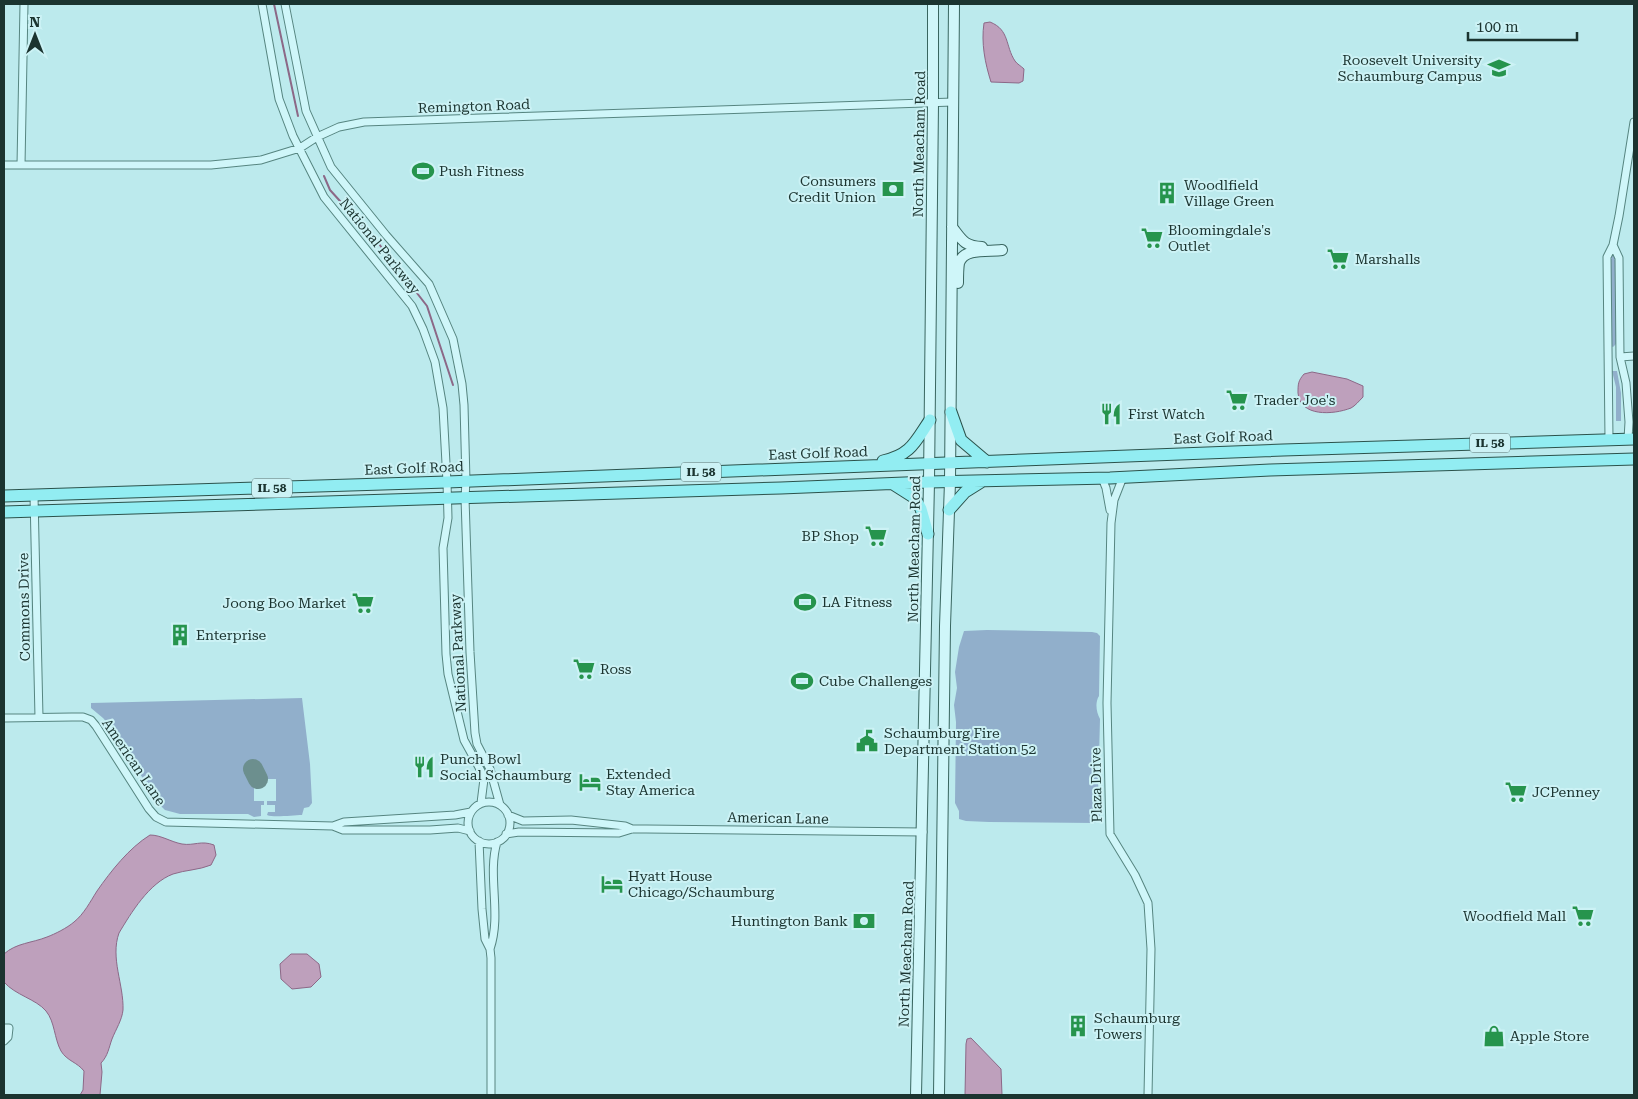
<svg xmlns="http://www.w3.org/2000/svg" width="1638" height="1099" font-family="'Roboto Serif',serif">
<style>
.green{fill:#91afcb}
.water{fill:#bea0bc;stroke:#8c6887}
.lines{fill:none;stroke-linecap:round;stroke-linejoin:round}
.stream{stroke:#8c6887;stroke-width:2}
.taxiway{stroke:#6c8f8e;stroke-width:20}
.minor-casing{stroke:#568580;stroke-width:9}
.secondary-casing{stroke:#396660;stroke-width:12}
.primary-casing{stroke:#2b524b;stroke-width:13}
.minor{stroke:#cff6f9;stroke-width:7}
.secondary{stroke:#cff6f9;stroke-width:10}
.primary{stroke:#92edf2;stroke-width:11}
.labels{text-anchor:middle;stroke-width:4;stroke-linejoin:round;paint-order:stroke}
.shield{fill:#ccf2f5;stroke:#506d6b;stroke-width:1}
.shield-label{font-size:12px;font-weight:bold;fill:#1b3430}
.poi-label{font-size:14px;fill:#1b3430;stroke:#ccf2f5;text-anchor:start}
.street-label{font-size:14px;fill:#1b3430;stroke:#ccf2f5}
</style>
<rect width="100%" height="100%" fill="#bceaed"/>
<path class="green" d="M1612,253l2,2 2,6v83l-3,3 -2,-1 -1,-81z
M1612,371h5l4,22v28h-5v-34z
M987,630l105,2 5,1 3,3 -1,60c-4,6 -3,16 1,23l-1,39 -2,5 3,57 -5,3 -106,-1 -23,-1 -7,-2v-8l-4,-8 1,-81 -2,-17 3,-17 -2,-16 4,-25 5,-16z
M302,698l8,66 2,39 -3,4 -5,1 -2,7c-9,0 -28,3 -35,0l1,-3h7v-7h-8v-4h9v-22h-17l-5,-10h3l-1,-4h-7v3l3,1 5,10h-3v22h10v4h-3v11l-7,1 -6,-3h-68l-15,-4 -7,-7 -46,-75 -9,-10 -12,-10v-5z"/>
<path class="water" d="M990,22c20,8 15,24 25,39 2,3 6,5 9,8l-1,12 -4,2 -28,-1c-6,-19 -10,-39 -7,-59z
M1312,372l35,7 16,7v11c-4,4 -8,9 -12,11 -18,7 -51,9 -53,-15 0,-9 0,-12 6,-19z
M150,835c11,0 21,7 32,9 12,2 19,-4 32,1l2,10 -5,10c-12,5 -26,5 -38,9 -24,9 -42,39 -54,59 -9,25 5,52 4,77 -1,10 -7,19 -11,29 -3,8 -4,17 -11,24l1,9 -2,23h-20l3,-5 1,-19c-7,-9 -17,-10 -23,-20 -7,-13 -6,-29 -15,-40 -10,-12 -31,-16 -42,-29v-28c12,-11 28,-11 43,-17 8,-3 20,-9 27,-15 10,-8 16,-20 23,-31 14,-20 32,-43 53,-56z
M291,954h16l12,10 2,13 -10,10 -19,2 -11,-10 -1,-15z
M971,1038l30,31 1,26h-37l1,-51 1,-5z"/>
<g class="lines">
<path class="stream" d="M274,4l24,112
M324,176l6,14 49,54 48,62 26,79"/>
<path class="taxiway" d="M253,769l5,10"/>
<g class="minor-casing">
<path id="minor" d="M262,4l17,95 14,37 31,61 88,109 11,23 12,33 8,46 4,74 1,36 -5,30 3,106 2,20 16,66 17,31 3,8 -3,24
M285,4l21,107 25,56 55,68 43,49 24,55 9,45 2,21 2,76 -1,17 5,154 5,81 2,11 13,25 10,36
M4,165h207l50,-5 39,-12 17,-11 22,-10 25,-5 589,-20
M21,165l3,-161
M1613,245l6,13 1,99 6,26 3,39 -1,17
M1620,357l14,-1
M1609,439l-2,-182 6,-12 6,-29 15,-94
M1123,477l-9,23 -3,23 -4,180 3,131 25,41 13,28 3,46 -3,146
M1102,478l4,10 4,22
M34,496l5,221
M4,718l68,-1h11l8,3 5,6 53,83 7,8 10,5 167,4 11,-4 111,-7 16,-3
M468 823a21 21 0 1 1 42 0a21 21 0 1 1-42 0Z
M508,815l15,6 48,-1 54,6 7,3
M333,826l10,4h87l28,-2 12,3
M506,834l13,-2 100,1 13,-4h14l277,3
M479,841l3,68 3,30 5,10 1,9v137
M490,949c12,-35 -3,-73 7,-107
M4,1028h5l-1,9 -4,4"/>
</g>
<g class="secondary-casing">
<path id="secondary" d="M952,227c10,13 12,19 30,20
M958,283c0,-6 0,-14 1,-20 5,-16 31,-11 43,-13
M916,1095l13,-613 4,-379v-99
M939,1095l6,-469 5,-144 4,-478"/>
</g>
<g class="primary-casing">
<path id="primary" d="M951,412l10,28 26,22
M883,461c28,-6 32,-19 47,-41
M893,484l22,14 6,11 7,25
M4,496l443,-14 836,-32 351,-11
M949,510l16,-18 16,-10
M4,512l777,-24 148,-6 181,-4 160,-8 364,-11"/>
</g>
<use href="#minor" class="minor"/>
<use href="#secondary" class="secondary"/>
<use href="#primary" class="primary"/>
</g>
<defs>
<g id="university-bare" transform="scale(1.725)"><path d="M0-5L7-2L0 1L-7-2ZM-4 1L0 2.5L4 1V4Q0 6-4 4Z" fill="#26944d" stroke="#ccf2f5" stroke-width="2.5" paint-order="stroke"/></g>
<g id="stadium-bare" transform="scale(1.725)"><path d="M0-5a6.5 5 0 1 0 0 10a6.5 5 0 1 0 0-10ZM-3.5-1.8h7v3.6h-7Z" fill="#26944d" stroke="#ccf2f5" stroke-width="2.5" paint-order="stroke"/></g>
<g id="bank-bare" transform="scale(1.725)"><path d="M-6-4H6V4H-6ZM0-2.3a2.3 2.3 0 1 0 0 4.6a2.3 2.3 0 1 0 0-4.6Z" fill="#26944d" stroke="#ccf2f5" stroke-width="2.5" paint-order="stroke"/></g>
<g id="building-bare" transform="scale(1.725)"><path d="M-4-6H4V6H1V3H-1V6H-4ZM-2.5-4.3h1.7v1.8h-1.7ZM.8-4.3h1.7v1.8H.8ZM-2.5-1h1.7V.8h-1.7ZM.8-1h1.7V.8H.8Z" fill="#26944d" stroke="#ccf2f5" stroke-width="2.5" paint-order="stroke"/></g>
<g id="supermarket-bare" transform="scale(1.725)"><path d="M-6-5.5h2.5l.6 2H6L4.5 2H-2.5L-4.4-4H-6ZM-1.5 3.2a1.3 1.3 0 1 0 .1 0ZM3 3.2a1.3 1.3 0 1 0 .1 0Z" fill="#26944d" stroke="#ccf2f5" stroke-width="2.5" paint-order="stroke"/></g>
<g id="restaurant-bare" transform="scale(1.725)"><path d="M-5-6h1v4h1v-4h1v4h1v-4h1v5L-1.5 .5V6h-2V.5L-5-1ZM5-6V6H3V1.5H1.5Q1.5-4 5-6Z" fill="#26944d" stroke="#ccf2f5" stroke-width="2.5" paint-order="stroke"/></g>
<g id="civic-bare" transform="scale(1.725)"><path d="M-.6-6.5H3V-4.5H.6V-3L4-1V1h2V6H-6V1h2V-1L-.6-3ZM-1.2 2.5V6h2.4V2.5Z" fill="#26944d" stroke="#ccf2f5" stroke-width="2.5" paint-order="stroke"/></g>
<g id="hotel-bare" transform="scale(1.725)"><path d="M-6-4.5h1.5V1H6V5H4.5V3h-9V5H-6ZM-4 0a1.8 1.8 0 1 1 3.6 0ZM.5 0V-2.5h3Q6-2.5 6 0Z" fill="#26944d" stroke="#ccf2f5" stroke-width="2.5" paint-order="stroke"/></g>
<g id="shop-bare" transform="scale(1.725)"><path d="M-5-2.5h2.3a2.7 3.5 0 0 1 5.4 0H5L5.5 6h-11ZM-1.5-2.5h3a1.5 2.3 0 0 0-3 0Z" fill="#26944d" stroke="#ccf2f5" stroke-width="2.5" paint-order="stroke"/></g>
</defs>
<g fill-rule="evenodd">
<use href="#university-bare" x="1499" y="68"/>
<use href="#stadium-bare" x="423" y="171"/>
<use href="#bank-bare" x="893" y="189"/>
<use href="#building-bare" x="1167" y="193"/>
<use href="#supermarket-bare" x="1152" y="238"/>
<use href="#supermarket-bare" x="1338" y="259"/>
<use href="#supermarket-bare" x="1237" y="400"/>
<use href="#restaurant-bare" x="1111" y="414"/>
<use href="#supermarket-bare" x="876" y="536"/>
<use href="#stadium-bare" x="805" y="602"/>
<use href="#supermarket-bare" x="363" y="603"/>
<use href="#building-bare" x="180" y="635"/>
<use href="#supermarket-bare" x="584" y="669"/>
<use href="#stadium-bare" x="802" y="681"/>
<use href="#civic-bare" x="867" y="741"/>
<use href="#restaurant-bare" x="424" y="767"/>
<use href="#hotel-bare" x="590" y="782"/>
<use href="#supermarket-bare" x="1516" y="792"/>
<use href="#hotel-bare" x="612" y="884"/>
<use href="#supermarket-bare" x="1583" y="916"/>
<use href="#bank-bare" x="864" y="921"/>
<use href="#building-bare" x="1078" y="1026"/>
<use href="#shop-bare" x="1494" y="1036"/>
</g>
<g class="labels">
<g class="shield">
<rect x="1470" y="433.5" width="40" height="19" rx="4"/>
<rect x="681" y="462.5" width="40" height="19" rx="4"/>
<rect x="252" y="478.5" width="40" height="19" rx="4"/>
</g>
<g class="shield-label">
<text x="1490" y="447">IL 58</text>
<text x="701" y="476">IL 58</text>
<text x="272" y="492">IL 58</text>
</g>
<g class="poi-label">
<text x="1482" y="65" text-anchor="end">Roosevelt University<tspan x="1482" dy="16">Schaumburg Campus</tspan></text>
<text x="439" y="176">Push Fitness</text>
<text x="876" y="186" text-anchor="end">Consumers<tspan x="876" dy="16">Credit Union</tspan></text>
<text x="1184" y="190">Woodlfield<tspan x="1184" dy="16">Village Green</tspan></text>
<text x="1168" y="235">Bloomingdale's<tspan x="1168" dy="16">Outlet</tspan></text>
<text x="1355" y="264">Marshalls</text>
<text x="1254" y="405">Trader Joe's</text>
<text x="1128" y="419">First Watch</text>
<text x="859" y="541" text-anchor="end">BP Shop</text>
<text x="822" y="607">LA Fitness</text>
<text x="346" y="608" text-anchor="end">Joong Boo Market</text>
<text x="196" y="640">Enterprise</text>
<text x="600" y="674">Ross</text>
<text x="819" y="686">Cube Challenges</text>
<text x="884" y="738">Schaumburg Fire<tspan x="884" dy="16">Department Station 52</tspan></text>
<text x="440" y="764">Punch Bowl<tspan x="440" dy="16">Social Schaumburg</tspan></text>
<text x="606" y="779">Extended<tspan x="606" dy="16">Stay America</tspan></text>
<text x="1532" y="797">JCPenney</text>
<text x="628" y="881">Hyatt House<tspan x="628" dy="16">Chicago/Schaumburg</tspan></text>
<text x="1566" y="921" text-anchor="end">Woodfield Mall</text>
<text x="848" y="926" text-anchor="end">Huntington Bank</text>
<text x="1094" y="1023">Schaumburg<tspan x="1094" dy="16">Towers</tspan></text>
<text x="1510" y="1041">Apple Store</text>
</g>
<g class="street-label">
<text transform="translate(474 106) rotate(-2)" y="5">Remington Road</text>
<text transform="translate(919 144) rotate(-89)" y="5">North Meacham Road</text>
<text transform="translate(380 246) rotate(51)" y="5">National Parkway</text>
<text transform="translate(1223 437) rotate(-2)" y="5">East Golf Road</text>
<text transform="translate(818 453) rotate(-2)" y="5">East Golf Road</text>
<text transform="translate(414 468) rotate(-2)" y="5">East Golf Road</text>
<text transform="translate(914 549) rotate(-89)" y="5">North Meacham Road</text>
<text transform="translate(24 607) rotate(-91)" y="5">Commons Drive</text>
<text transform="translate(458 653) rotate(-93)" y="5">National Parkway</text>
<text transform="translate(134 762) rotate(56)" y="5">American Lane</text>
<text transform="translate(1096 785) rotate(-91)" y="5">Plaza Drive</text>
<text transform="translate(778 818) rotate(1)" y="5">American Lane</text>
<text transform="translate(906 954) rotate(-88)" y="5">North Meacham Road</text>
</g>
</g>
<rect width="1638" height="1099" fill="none" stroke="#1b3430" stroke-width="10"/>
<g transform="translate(35 35)" stroke="#ccf2f5" stroke-width="4" paint-order="stroke">
<path d="M0-4L9 19L0 12L-9 19Z" fill="#1b3430"/>
<text y="-8" font-size="14" font-weight="bold" text-anchor="middle" fill="#1b3430">N</text>
</g>
<path d="M1468 32v8h109v-8" fill="none" stroke="#1b3430" stroke-width="2.5"/>
<text x="1476" y="32" font-size="15" fill="#1b3430" stroke="#ccf2f5" stroke-width="4" paint-order="stroke">100 m</text>
</svg>
